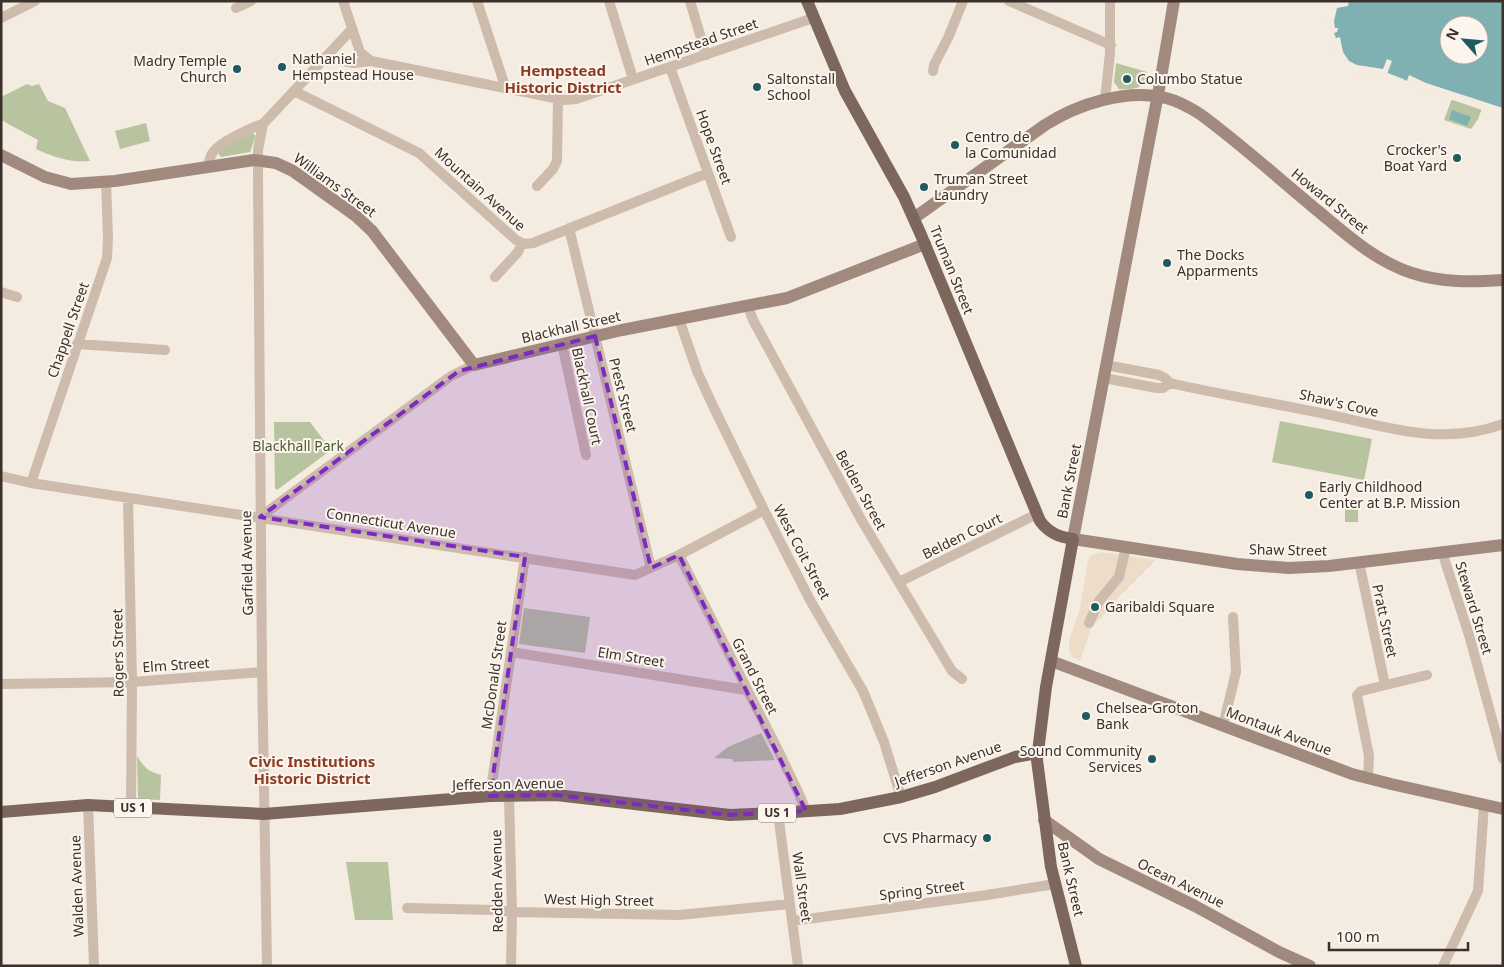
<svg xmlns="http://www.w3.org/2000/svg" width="1504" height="967" font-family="'Noto Sans',sans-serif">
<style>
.green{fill:#b8c4a0}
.plaza{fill:#ecdcc8}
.water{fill:#7fb0b2;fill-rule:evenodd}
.pier{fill:#f4ebe1}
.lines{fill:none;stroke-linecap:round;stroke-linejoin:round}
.street{stroke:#cdbbac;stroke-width:10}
.secondary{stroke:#a18a7d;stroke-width:12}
.primary{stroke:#7d675c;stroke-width:12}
.marked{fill:#7b2cbf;fill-opacity:0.2;stroke:#7b2cbf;stroke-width:4;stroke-dasharray:10 6;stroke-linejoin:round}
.poi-dot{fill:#1f5a5e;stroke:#fbf5ee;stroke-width:2}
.labels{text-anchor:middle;stroke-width:4;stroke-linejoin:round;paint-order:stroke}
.shield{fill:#fbf5ee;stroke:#756b66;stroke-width:1}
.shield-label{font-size:12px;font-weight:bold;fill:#3b302b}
.street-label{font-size:14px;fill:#3b302b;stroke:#fbf5ee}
.poi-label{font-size:14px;fill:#3b302b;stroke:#fbf5ee;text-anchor:start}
.park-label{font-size:14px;fill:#4a5a2e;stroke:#fbf5ee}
.neighbourhood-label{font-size:15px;font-weight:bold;fill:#8c3b22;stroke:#fbf5ee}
</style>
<rect width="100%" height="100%" fill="#f4ebe1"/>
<path class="green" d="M1116,63l31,9c-1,4 -1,9 -4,12 -4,5 -17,6 -24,5l-5,-7z
M27,84l5,2 7,-2 9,17 17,7 25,53c-19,2 -37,-4 -54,-12l2,-9 -37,-20v-23z
M1453,96l30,10 -5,13 -7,10 -27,-9z
M146,123l4,18 -30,8 -5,-18z
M252,133l3,2v3l-5,14 -29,5 -2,-2v-5z
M1280,421l92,18 -8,41 -92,-18z
M274,422h36l21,28 -54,40 -2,-2z
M1358,503v19h-13v-19z
M524,608l66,9 -5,36 -66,-9z
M761,733l14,27 -41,2 -2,-3 -18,-1 14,-11z
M137,756c8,12 10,15 24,19l-1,25 -22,-1z
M346,862h42l5,58h-38z"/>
<path class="plaza" d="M1101,552l55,8 -39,39 -1,6h-3l-22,23 -11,33 -7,-4 -4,-6v-10l11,-32 8,-48 3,-6z"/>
<path class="water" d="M1330,1h173v114l-94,-33 -6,-3 -15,-6 -17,1 -38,-18zM1449,25h30v30h-30z
M1452,110l19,7 -4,9 -18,-7z"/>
<path class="pier" d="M1327,1h22l-1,5 -11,2 -3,13 1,7h3l-1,4 -3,1 2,5 4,-1 3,15 6,9 8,4 26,4 4,-10 5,2 -5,13 -4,-1 -1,2 -11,2 -19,-3 -16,-8 -6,-13 -1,-13 3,-3 -5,-11 2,-17z
M1409,75l17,8 77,25v9l-95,-32 -2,-1z"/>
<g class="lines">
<path class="street" d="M343,1l17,51 11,9 193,39 12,-1 237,-81
M477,1l29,88
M609,1l24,78
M690,1l16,54
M1009,1l102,44
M236,8l15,-7
M1,18l34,-17
M325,58l29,5 17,-2
M670,67l61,170
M933,71l1,-6 14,-27 15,-37
M294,91l125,62 97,87 8,4 9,-1 175,-70
M1105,100l5,-47v-52
M263,124l-5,26v27l4,490 5,299
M209,166c0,-5 1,-11 5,-15 7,-9 38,-24 49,-27l89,-95
M537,186l16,-17 4,-8 1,-61
M569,228l82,340
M495,277l23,-25 4,-9
M1,292l16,5
M748,306l5,14 109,201 90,150 10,8
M679,319l18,52 16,35 51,104 46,90 53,91 21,51 17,55
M77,344l88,6
M562,344l24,111
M1106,365l53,10 6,3 5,5c48,11 97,19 146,29 64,12 121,36 187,12
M1104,378l53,10h6l7,-5
M1,476l30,7 604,92 44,-20 85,-45
M31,483l76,-225 1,-20 -2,-56
M128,498l4,184 -1,126
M260,517l191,-141 23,-11
M1442,552l27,83 34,124
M679,555l99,195 21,44 7,17
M1359,562l26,123
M899,582l138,-68
M1089,623l10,-22 20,-24 7,-30
M511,652l235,38
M1,684l131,-2 130,-10
M1223,726l13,-54 -3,-55
M1368,779l1,-23 -12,-61 4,-4 66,-16
M490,796l35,-239
M509,797l3,115 -1,54
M88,805l6,161
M778,813l20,153
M407,908l87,2 18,2 167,3 111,-11
M792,921l195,-26 68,-11
M1443,966l35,-75 6,-86"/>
<path class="secondary" d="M1174,1l-15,88 -86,450 164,25 52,4 40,-2 174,-21
M1,155l44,22 26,7 44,-3 139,-21 22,3 17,8 63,45 16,15 102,134 148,-35 165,-32 138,-54
M914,218l131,-93c33,-21 82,-37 121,-27 12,3 23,9 34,16 41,30 79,65 118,97 29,24 57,50 94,62 30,10 60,9 91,7
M1051,661l301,113 39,10 112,25
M1044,820l55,39 96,47 84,46 31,14"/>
<path class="primary" d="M807,1l38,90 59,106 17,38 119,286c9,12 19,16 33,18l-27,148 -9,73 14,107 25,99
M1,812l87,-7 176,9 226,-18 66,-1 174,20 48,-2 62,-4 61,-12 34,-10 80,-30 22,-4"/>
</g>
<path class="marked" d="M595,336l56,232 28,-13 127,256 -76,4 -174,-20 -66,1 35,-239 -265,-40 199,-146z"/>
<g class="poi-dot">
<circle cx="282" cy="67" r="5"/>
<circle cx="237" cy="69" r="5"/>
<circle cx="1127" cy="79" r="5"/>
<circle cx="757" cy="87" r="5"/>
<circle cx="955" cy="145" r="5"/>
<circle cx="1457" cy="158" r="5"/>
<circle cx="924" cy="187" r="5"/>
<circle cx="1167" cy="263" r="5"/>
<circle cx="1309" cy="495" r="5"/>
<circle cx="1095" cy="607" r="5"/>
<circle cx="1086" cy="716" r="5"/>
<circle cx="1152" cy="759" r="5"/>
<circle cx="987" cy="838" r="5"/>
</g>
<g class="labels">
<g class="shield">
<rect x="114" y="798.5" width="38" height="19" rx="4"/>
<rect x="758" y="803.5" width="38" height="19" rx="4"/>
</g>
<g class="shield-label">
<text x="133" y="812">US 1</text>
<text x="777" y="817">US 1</text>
</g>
<g class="street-label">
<text transform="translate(701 42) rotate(-19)" y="5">Hempstead Street</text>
<text transform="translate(714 147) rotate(70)" y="5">Hope Street</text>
<text transform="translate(335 185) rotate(36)" y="5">Williams Street</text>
<text transform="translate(480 189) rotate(42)" y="5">Mountain Avenue</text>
<text transform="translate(1330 201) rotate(39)" y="5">Howard Street</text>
<text transform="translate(952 270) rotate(68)" y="5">Truman Street</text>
<text transform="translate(571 327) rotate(-13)" y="5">Blackhall Street</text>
<text transform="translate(68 330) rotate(-71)" y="5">Chappell Street</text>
<text transform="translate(623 395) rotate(76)" y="5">Prest Street</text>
<text transform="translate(587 396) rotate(78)" y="5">Blackhall Court</text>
<text transform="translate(1339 403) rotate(13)" y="5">Shaw's Cove</text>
<text transform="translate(1069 481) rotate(-79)" y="5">Bank Street</text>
<text transform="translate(861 490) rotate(61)" y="5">Belden Street</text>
<text transform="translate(391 523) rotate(9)" y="5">Connecticut Avenue</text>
<text transform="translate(962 536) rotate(-26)" y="5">Belden Court</text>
<text transform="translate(1288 550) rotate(1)" y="5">Shaw Street</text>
<text transform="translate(802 552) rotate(62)" y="5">West Coit Street</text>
<text transform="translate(247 563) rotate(-91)" y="5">Garfield Avenue</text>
<text transform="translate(1474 608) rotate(73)" y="5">Steward Street</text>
<text transform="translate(1385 621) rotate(78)" y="5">Pratt Street</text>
<text transform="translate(118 653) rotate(-91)" y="5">Rogers Street</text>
<text transform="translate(631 657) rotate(9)" y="5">Elm Street</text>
<text transform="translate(176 665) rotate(-4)" y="5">Elm Street</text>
<text transform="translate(494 675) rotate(-82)" y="5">McDonald Street</text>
<text transform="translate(755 676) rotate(63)" y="5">Grand Street</text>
<text transform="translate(1279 731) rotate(21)" y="5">Montauk Avenue</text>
<text transform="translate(948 764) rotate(-19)" y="5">Jefferson Avenue</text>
<text transform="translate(508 784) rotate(-1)" y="5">Jefferson Avenue</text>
<text transform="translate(1071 879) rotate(77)" y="5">Bank Street</text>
<text transform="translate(497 881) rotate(-91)" y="5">Redden Avenue</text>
<text transform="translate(1181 883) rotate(26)" y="5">Ocean Avenue</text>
<text transform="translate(77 886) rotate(-92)" y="5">Walden Avenue</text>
<text transform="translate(802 887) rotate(82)" y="5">Wall Street</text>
<text transform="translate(922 890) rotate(-7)" y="5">Spring Street</text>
<text transform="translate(599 900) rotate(1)" y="5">West High Street</text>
</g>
<g class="poi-label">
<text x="292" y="64">Nathaniel<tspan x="292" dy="16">Hempstead House</tspan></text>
<text x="227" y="66" text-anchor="end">Madry Temple<tspan x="227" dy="16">Church</tspan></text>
<text x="767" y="84">Saltonstall<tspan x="767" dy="16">School</tspan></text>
<text x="1137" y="84">Columbo Statue</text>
<text x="965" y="142">Centro de<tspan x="965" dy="16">la Comunidad</tspan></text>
<text x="1447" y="155" text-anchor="end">Crocker's<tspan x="1447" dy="16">Boat Yard</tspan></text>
<text x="934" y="184">Truman Street<tspan x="934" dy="16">Laundry</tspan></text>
<text x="1177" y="260">The Docks<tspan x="1177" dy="16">Apparments</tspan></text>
<text x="1319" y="492">Early Childhood<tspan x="1319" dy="16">Center at B.P. Mission</tspan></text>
<text x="1105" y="612">Garibaldi Square</text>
<text x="1096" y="713">Chelsea-Groton<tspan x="1096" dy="16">Bank</tspan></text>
<text x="1142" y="756" text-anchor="end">Sound Community<tspan x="1142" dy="16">Services</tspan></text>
<text x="977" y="843" text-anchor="end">CVS Pharmacy</text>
</g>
<g class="park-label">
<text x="298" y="451">Blackhall Park</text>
</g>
<g class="neighbourhood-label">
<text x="563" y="76">Hempstead<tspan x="563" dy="17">Historic District</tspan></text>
<text x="312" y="767">Civic Institutions<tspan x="312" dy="17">Historic District</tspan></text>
</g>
</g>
<rect width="1504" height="967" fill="none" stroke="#3b302b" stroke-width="5"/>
<g transform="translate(1464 40) rotate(297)"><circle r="24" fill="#fbf5ee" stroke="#aea6a0"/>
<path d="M0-4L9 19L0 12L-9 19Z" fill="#1f5a5e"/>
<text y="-8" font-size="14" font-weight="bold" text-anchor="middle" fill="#3b302b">N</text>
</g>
<path d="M1329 942v8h139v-8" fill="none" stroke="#3b302b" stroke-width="2.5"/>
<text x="1336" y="942" font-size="15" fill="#3b302b" stroke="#fbf5ee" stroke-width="4" paint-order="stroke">100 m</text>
</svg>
